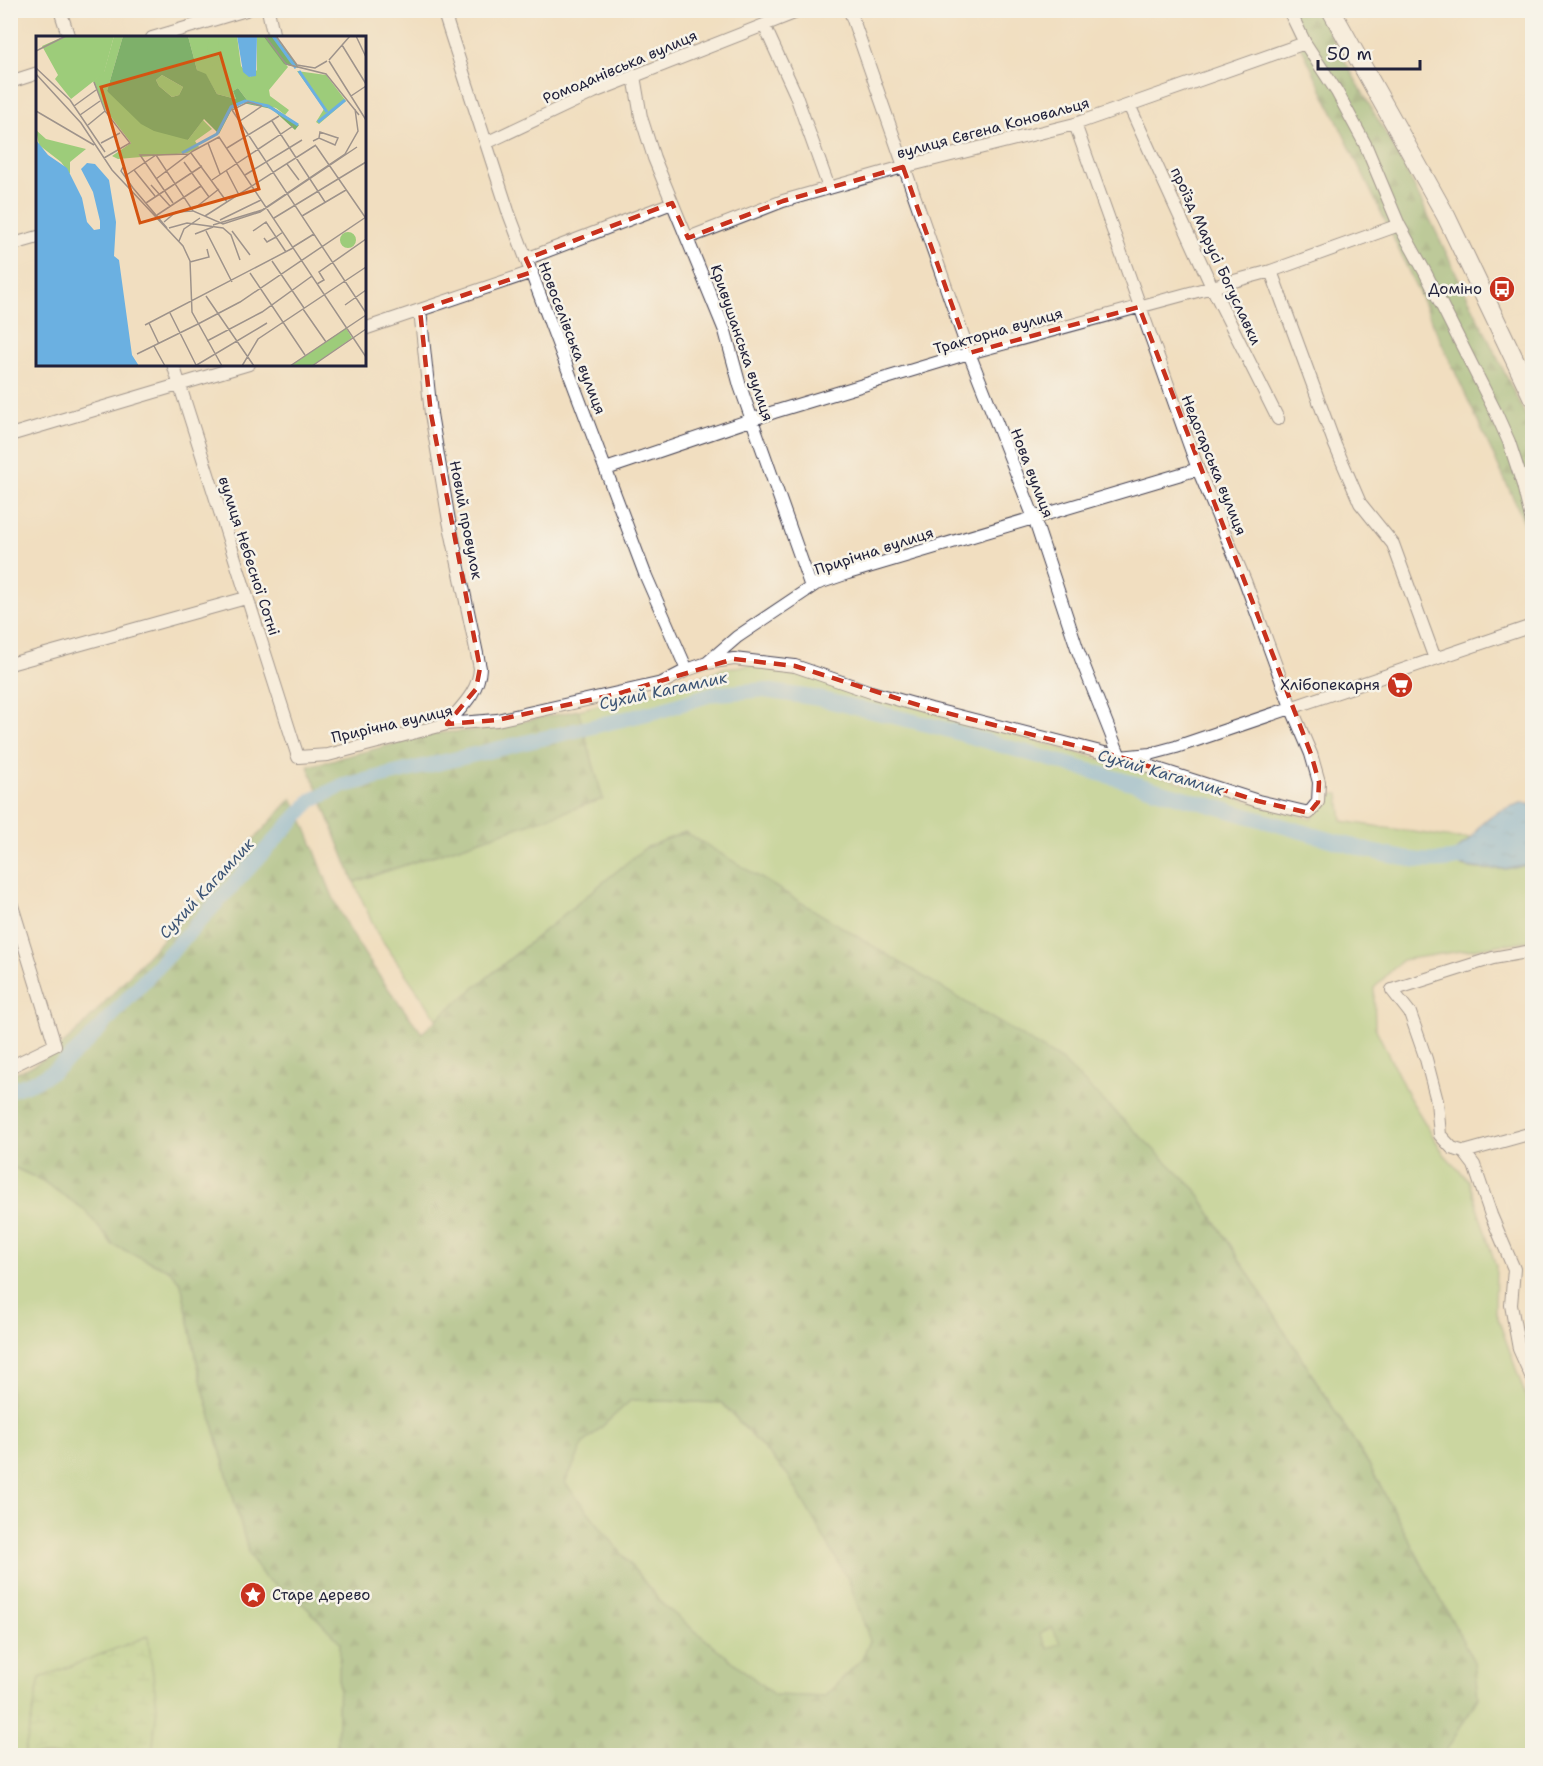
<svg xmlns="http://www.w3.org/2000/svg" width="1543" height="1766" font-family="'Shantell Sans',sans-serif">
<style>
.green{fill:#9dcc7a;stroke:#60775a;stroke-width:1.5}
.forest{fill:url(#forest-firs);stroke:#506952;stroke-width:1.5;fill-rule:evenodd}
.wetland{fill:url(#wetland-marsh);stroke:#60775a;stroke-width:1.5}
.cemetery{fill:url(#cemetery-stones);stroke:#60775a;stroke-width:1.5}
.water{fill:url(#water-ripples);stroke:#46698e;stroke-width:1.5}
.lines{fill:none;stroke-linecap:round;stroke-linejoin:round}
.canal{stroke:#6bb0e1;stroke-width:15}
.minor-casing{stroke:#413e4f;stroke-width:14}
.secondary-casing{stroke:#413e4f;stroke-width:20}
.minor{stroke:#fff;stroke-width:12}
.secondary{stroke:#fff;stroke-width:18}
.marked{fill:none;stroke:#c8321e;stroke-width:4.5;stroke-dasharray:12 8;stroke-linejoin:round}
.labels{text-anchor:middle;stroke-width:5;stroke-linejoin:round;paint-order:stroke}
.street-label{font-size:15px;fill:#22223b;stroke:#f7f3e8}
.poi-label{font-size:15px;fill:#22223b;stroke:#f7f3e8;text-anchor:end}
.water-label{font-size:16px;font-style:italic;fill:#3c5475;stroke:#f7f3e8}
.inset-river{fill:none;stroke:#6bb0e1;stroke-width:3}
.inset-road{fill:none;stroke:#9e938b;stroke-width:1.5}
.view{fill:#d45411;fill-opacity:0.15;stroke:#d45411;stroke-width:3}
.inset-edge{fill:none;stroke:#22223b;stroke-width:3}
</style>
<defs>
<pattern id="forest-firs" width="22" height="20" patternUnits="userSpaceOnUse" patternTransform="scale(1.5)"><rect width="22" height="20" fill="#7eb06a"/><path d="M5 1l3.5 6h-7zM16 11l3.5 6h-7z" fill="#678f58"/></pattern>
<pattern id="wetland-marsh" width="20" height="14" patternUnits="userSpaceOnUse" patternTransform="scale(1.5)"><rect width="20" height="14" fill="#9dcc7a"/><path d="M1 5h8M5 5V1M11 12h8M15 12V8" fill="none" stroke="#87af6a"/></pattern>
<pattern id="cemetery-stones" width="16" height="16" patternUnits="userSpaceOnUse" patternTransform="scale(1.5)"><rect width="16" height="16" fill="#9dcc7a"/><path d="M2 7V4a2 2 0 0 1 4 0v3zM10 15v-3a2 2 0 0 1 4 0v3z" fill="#87af6a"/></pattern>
<pattern id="water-ripples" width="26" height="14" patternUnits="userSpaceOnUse" patternTransform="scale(1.5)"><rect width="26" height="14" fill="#6bb0e1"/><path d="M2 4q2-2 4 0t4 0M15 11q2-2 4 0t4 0" fill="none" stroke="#588fb8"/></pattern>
</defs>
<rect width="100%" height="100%" fill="#f7f3e8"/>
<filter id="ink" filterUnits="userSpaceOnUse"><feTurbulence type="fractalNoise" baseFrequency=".0167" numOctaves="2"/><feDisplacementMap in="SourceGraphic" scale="12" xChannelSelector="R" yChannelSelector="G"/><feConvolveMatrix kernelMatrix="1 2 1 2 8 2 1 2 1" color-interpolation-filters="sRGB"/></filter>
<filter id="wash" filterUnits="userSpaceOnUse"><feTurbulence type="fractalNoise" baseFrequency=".008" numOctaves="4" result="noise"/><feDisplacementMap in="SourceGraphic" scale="24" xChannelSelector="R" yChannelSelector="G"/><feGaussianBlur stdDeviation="1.35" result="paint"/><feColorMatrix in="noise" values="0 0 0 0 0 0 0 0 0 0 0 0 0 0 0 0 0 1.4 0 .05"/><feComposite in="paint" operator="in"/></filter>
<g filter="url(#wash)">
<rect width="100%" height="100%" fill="#f1dec0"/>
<path class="green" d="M753,665l68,15 490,139 9,-10 5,-15h14l3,27 111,17h18l-15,13 -5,9c14,14 64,10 81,3v77l-130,20 -28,28 1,39 34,70 35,57 25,27 27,85 -1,44 37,104v341h-89l35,-57 -4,-36 -105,-197 -174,-276 -510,-357 -40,17 -208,170 -60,-86 -23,-51 249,-83 -25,-89 90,-22 56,-20z
M10,1166l31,14 44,30 28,35 56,25 12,13 21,101 47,170 16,24 40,28 35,35 -3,114h-326z
M631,1400l91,3 66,72 61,106 22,60 -10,19 -37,37 -50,-2 -112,-91 -98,-122 20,-39z"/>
<path class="forest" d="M1284,11h33l89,159 126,259v119l-12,-35 -128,-278z
M578,710l25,89 -249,83 -46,-116 129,-33 44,-3z
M292,798c19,35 29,74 46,110 23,46 53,85 84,125l23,-21 200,-164 40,-16 376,228 134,129 174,276 105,197 4,36 -35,58 -1106,-1 3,-113 -35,-36 -40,-28 -16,-24 -47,-170 -21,-101 -12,-13 -56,-25 -28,-35 -44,-30 -30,-14v-93c28,-5 50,-27 71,-46zM631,1400l91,3 66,72 61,106 21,60 -9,19 -37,37 -50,-2 -112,-91 -97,-121 19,-40z"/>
<path class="wetland" d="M148,1636l9,71 -5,48h-128l16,-77z"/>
<path class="cemetery" d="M1052,1627l8,16 -12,6 -8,-16z"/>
<path class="water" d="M1524,802l8,4v57c-19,8 -62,9 -81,-2 2,-10 11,-14 18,-21 4,-3 6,-8 9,-12 12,-15 28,-20 46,-26z"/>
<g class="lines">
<path class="canal" d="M10,1090c38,-11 49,-22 77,-48l225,-242 30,-14 320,-76 50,-16 49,-4 55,8 118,28 436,125c33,8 64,15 97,5"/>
</g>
</g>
<g filter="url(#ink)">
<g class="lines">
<g class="minor-casing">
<path id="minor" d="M60,10l9,28
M268,10l6,28
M443,10l65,201 137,363 42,96
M853,10l-2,4 118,339 65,165 44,133 42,106 138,44 51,12 9,-11 1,-20 -8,-28 -20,-47 -46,-126 -47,-112 -123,-345
M1289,10l16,33 32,49 28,52 34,81 26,47 71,141 13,29 14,43 9,37
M764,25l31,68 34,95
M152,38l94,-28
M634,76l7,41 13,41 71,173 15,55 71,201
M10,82l28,-9
M1129,105l83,182 66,132
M486,143l108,-51 208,-82
M688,238l95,-37 120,-34 172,-43 230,-81
M10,245l28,-8
M526,259l146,-56
M1271,271l64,174 25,58 33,41 42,115
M420,310l11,104 18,107 31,147c-1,24 -19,39 -33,56
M364,329l168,-57
M173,364l125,393 30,-2 119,-31 50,-4 165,-37 25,-13 20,-7 30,-26 79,-53 32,-11 350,-104
M10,435l239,-71
M606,469l168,-57 195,-59 302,-82 128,-46
M707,663l27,-4 61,7 76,26 60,17 189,48 30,-3 26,-7 356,-121
M10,664l236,-66
M10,899l45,146 -45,22
M1532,951l-39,7 -101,32 18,23 16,46 11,42 3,34 12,13 12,4 10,13 17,50 23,54 -3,36 8,44 13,29
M1464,1152l68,-19"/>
</g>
<g class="secondary-casing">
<path id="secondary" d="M1331,10l115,206 86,180"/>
</g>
<use href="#minor" class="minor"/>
<use href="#secondary" class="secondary"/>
</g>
</g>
<path d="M0 0H1543V1766H0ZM903,167l66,186 170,-46 172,447 8,28 -1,20 -9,11 -51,-12 -138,-44 -189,-48 -136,-43 -61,-7 -117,35 -120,26 -50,4 29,-35 4,-21 -49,-254 -11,-104 112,-38 -6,-13 146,-56 16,35 95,-37z" fill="#f1dec0" fill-opacity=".55" fill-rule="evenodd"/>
<path class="marked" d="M903,167l66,186 170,-46 172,447 8,28 -1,20 -9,11 -51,-12 -138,-44 -189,-48 -136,-43 -61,-7 -117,35 -120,26 -50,4 29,-35 4,-21 -49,-254 -11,-104 112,-38 -6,-13 146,-56 16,35 95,-37z"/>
<defs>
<g id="bus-disc" transform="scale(1.35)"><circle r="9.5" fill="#c8321e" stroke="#f7f3e8"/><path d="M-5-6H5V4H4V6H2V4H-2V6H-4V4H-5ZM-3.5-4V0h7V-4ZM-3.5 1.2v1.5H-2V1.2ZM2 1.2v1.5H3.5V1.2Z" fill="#fff"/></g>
<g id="supermarket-disc" transform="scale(1.35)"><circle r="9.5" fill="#c8321e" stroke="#f7f3e8"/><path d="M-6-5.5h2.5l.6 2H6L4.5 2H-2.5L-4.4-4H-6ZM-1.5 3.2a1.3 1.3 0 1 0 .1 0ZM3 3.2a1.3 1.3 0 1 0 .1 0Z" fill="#fff"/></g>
<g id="sight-disc" transform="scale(1.35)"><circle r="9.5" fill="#c8321e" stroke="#f7f3e8"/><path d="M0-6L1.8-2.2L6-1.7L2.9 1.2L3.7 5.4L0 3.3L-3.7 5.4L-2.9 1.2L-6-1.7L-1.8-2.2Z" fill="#fff"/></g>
</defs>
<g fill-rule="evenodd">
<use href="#bus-disc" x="1502" y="289"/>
<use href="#supermarket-disc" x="1400" y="685"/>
<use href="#sight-disc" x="253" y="1595"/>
</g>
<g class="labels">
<g class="street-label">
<text transform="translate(620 67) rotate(-23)" y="5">Ромоданівська вулиця</text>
<text transform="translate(993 128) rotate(-15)" y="5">вулиця Євгена Коновальця</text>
<text transform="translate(1216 256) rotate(65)" y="5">проїзд Марусі Богуславки</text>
<text transform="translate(998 331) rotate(-16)" y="5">Тракторна вулиця</text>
<text transform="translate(572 338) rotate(69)" y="5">Новоселівська вулиця</text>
<text transform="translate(742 343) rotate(71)" y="5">Кривушанська вулиця</text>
<text transform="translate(1214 465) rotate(68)" y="5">Недогарська вулиця</text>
<text transform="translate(1032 473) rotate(69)" y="5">Нова вулиця</text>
<text transform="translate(466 520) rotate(79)" y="5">Новий провулок</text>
<text transform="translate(874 551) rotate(-18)" y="5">Прирічна вулиця</text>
<text transform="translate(249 556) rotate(72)" y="5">вулиця Небесної Сотні</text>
<text transform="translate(392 724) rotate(-13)" y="5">Прирічна вулиця</text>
</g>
<g class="poi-label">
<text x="1482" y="294">Доміно</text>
<text x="1380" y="690">Хлібопекарня</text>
<text x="272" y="1600" text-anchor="start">Старе дерево</text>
</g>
<g class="water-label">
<text transform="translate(663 690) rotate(-12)" y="6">Сухий Кагамлик</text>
<text transform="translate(1161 772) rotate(16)" y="6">Сухий Кагамлик</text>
<text transform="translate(206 888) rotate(-47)" y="6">Сухий Кагамлик</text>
</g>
</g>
<g transform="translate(36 36)">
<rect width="330" height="330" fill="#f1dec0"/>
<path d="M78,0h9l-16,55 81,49 15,-20 9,9 -17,12 4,6 -11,6 -70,6 -6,-3 19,-13 -26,-34 -12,-28 11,-9zM152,0h49l4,30 9,11 7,-7v-34h6l25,31 -19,23 1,6 19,14 -4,5 -9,-7 -29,-8 -9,-12 -5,3 3,8 -19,-5 -11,-19 -9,-5zM261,35l29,4 20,26 -27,23 -3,-2 8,-13zM126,39l21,12 -4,8 -7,2 -13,-11 -3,-6zM0,94l10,9 40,10 -16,13v12l-9,-12 -22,-17zM304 204a8 8 0 1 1 16 0a8 8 0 1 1-16 0Z" fill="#9dcc7a"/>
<path d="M87,0h65l9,34 9,4 11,20 19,5 -3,-8 5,-3 9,12 24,6 28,19 -4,5 -23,-21 -29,-6 -11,6 -13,25 -15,-15 -16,21 -34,-9 -13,-7 -34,-33zM126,39l21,12 -4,8 -7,2 -13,-11 -3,-6zM227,0h12l24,32 -15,-4z" fill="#7eb06a" fill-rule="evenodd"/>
<path d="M174,0h8l1,24 -7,6 -5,-18z" fill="#9dcc7a"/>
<path d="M29,0h49l-10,37 -33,26 -16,-20 3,-4 -16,-29z" fill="#9dcc7a"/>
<path d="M310,292l6,10 -40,28h-22z" fill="#9dcc7a"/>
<path d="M201,0h20l-1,40 -7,1 -6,-5zM0,104l12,15 19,13 15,30 5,24 7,8 6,-1v-8l-7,-29 -12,-23 6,-6 8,1 14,16 7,42 -2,34 5,4 13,95 7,11h-103z" fill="#6bb0e1"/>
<path class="inset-river" d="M237,0l23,32M263,35l28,41M282,86l27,-22M146,117l35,-19 14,-27 14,-6 23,5 30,19"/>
<path class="inset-road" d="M229,0l21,28 40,10 33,41M240,0l21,29 18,3 12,-7M320,0l10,21M306,9l24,39M0,15l30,-15M293,24l21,-24M293,25l37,59M0,32l34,32 35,52M0,38l45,49 31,47 71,76 7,15 2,51 30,54M58,46l11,29 25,32 -26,15M315,60l15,-10M38,70l22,-16M226,70l-14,-4 -16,8 134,203M0,75l58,34M44,79l20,-14M204,85l22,-15M236,85l53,81M52,89l17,-14M277,105l6,-3 16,7 3,-7 -18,-6 -1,6M65,107l19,-10M172,107l12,31M280,110l49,71M191,112l52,-32M155,117l36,49M148,126l25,35M251,128l12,16M87,131l-2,4 12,17 34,40M98,134l21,26M190,134l13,25M209,139l57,-35M89,140l31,-21 33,-1M120,143l37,-28 26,-14 147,220M176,144l81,-54M115,149l19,21M110,167l56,-37M137,167l-33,-48h16l37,56 30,13 37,-12 97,-65M159,172l24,-19M121,179l44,-29M169,180l111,-71M266,180l44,-26M238,182l92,-56M184,184l41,-20M128,186l12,-10 17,-1M177,189l49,-15 83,-56 13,-23 -3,-22M133,192l18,-5 36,5 8,7 9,25M170,195l26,51M196,195l18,24M217,195l13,-9 10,15 7,-5M159,198l18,-7M228,202l3,4 9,-5 10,15M143,205l5,-12 16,-11M257,211l21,-13M236,225l32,47M154,226l19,-5 -2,-8M214,237l55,82M281,248l7,-4 -5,-8 47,-33M170,260l48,70M309,269l21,-15M267,273l23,33M134,277l26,52M113,287l10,21M162,288l42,-22 126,-85M109,289l148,-77M171,305l55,-29 50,-36M118,310l11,20M101,318l61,-30M159,330l72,-43M206,330l16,-27 108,-72M254,330l76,-51M276,330l54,-37"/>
<path class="view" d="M184,17l39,136 -119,34 -39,-136z"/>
<rect width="330" height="330" class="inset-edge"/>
</g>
<rect width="1543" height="1766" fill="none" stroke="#f7f3e8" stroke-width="36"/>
<path d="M1318 60v9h102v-9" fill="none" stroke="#22223b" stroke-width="3"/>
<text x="1327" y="60" font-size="18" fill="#22223b" stroke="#f7f3e8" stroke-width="4.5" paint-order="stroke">50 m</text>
</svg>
